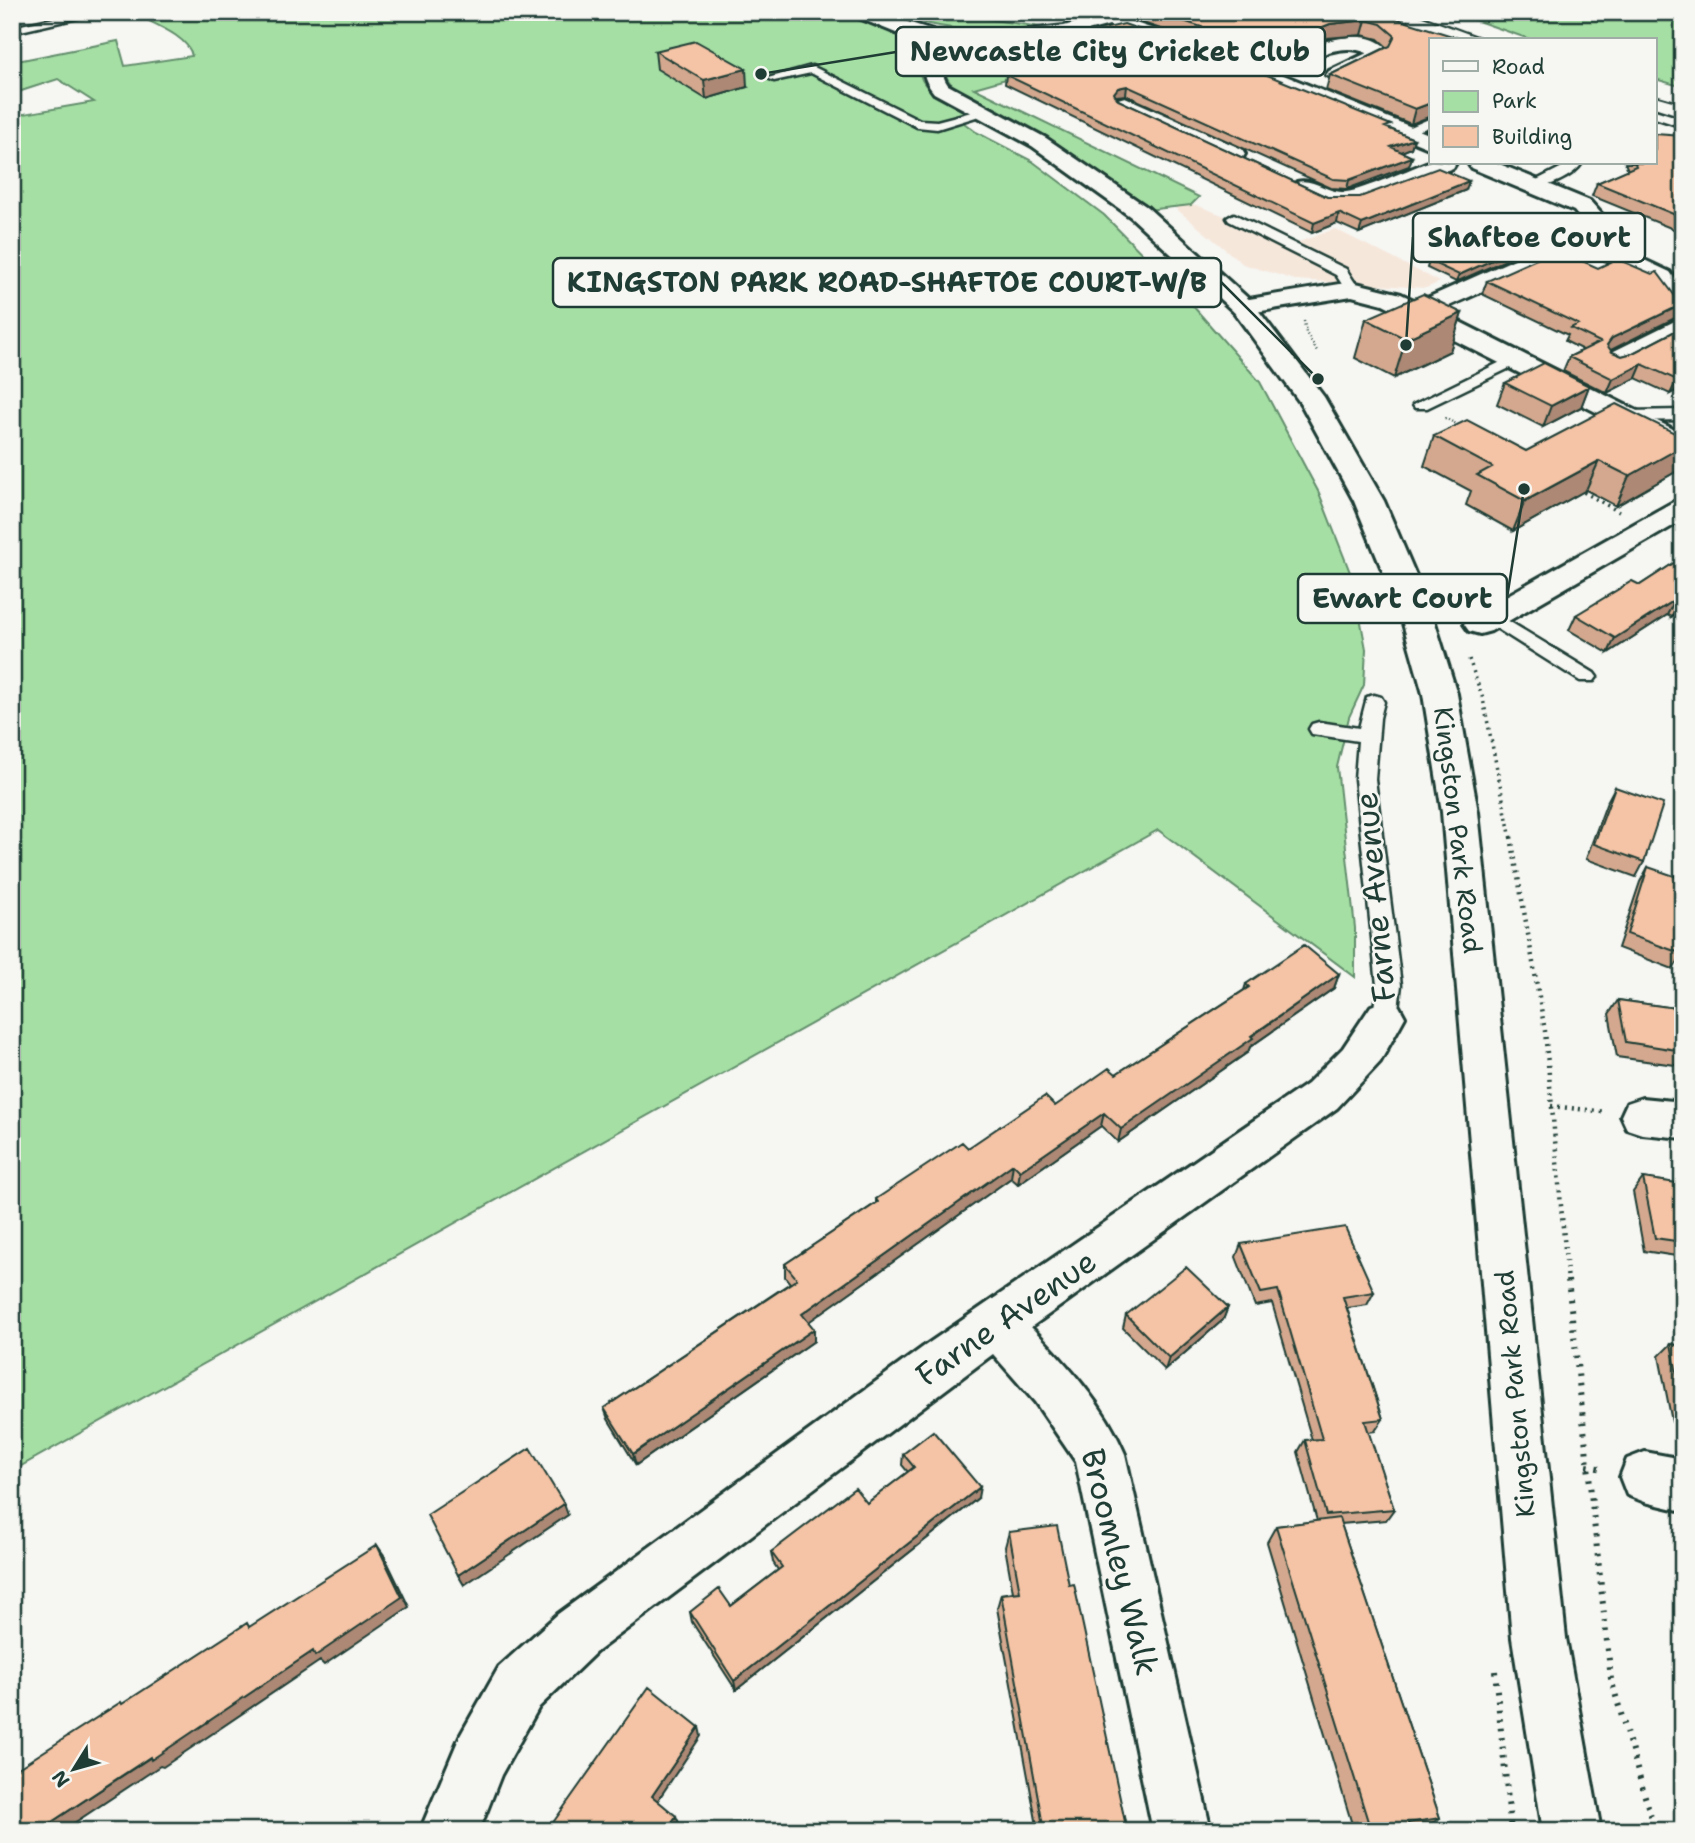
<svg xmlns="http://www.w3.org/2000/svg" width="1695" height="1843" font-family="'Shantell Sans',sans-serif">
<style>
.built{fill:#f6e7db}
.green{fill:#a5dfa4;stroke:#628e6c;stroke-width:2}
.lines{fill:none;stroke-linecap:round;stroke-linejoin:round}
.lane-casing{stroke:#1f3d34;stroke-width:5}
.street-casing{stroke:#1f3d34;stroke-width:6}
.secondary-casing{stroke:#1f3d34;stroke-width:6}
.path-far3{stroke:#1f3d34;stroke-width:2.5;stroke-dasharray:1 2.5;stroke-linecap:butt}
.path-far2{stroke:#1f3d34;stroke-width:3.5;stroke-dasharray:2 4.5;stroke-linecap:butt}
.path-far1{stroke:#1f3d34;stroke-width:4.5;stroke-dasharray:2 5;stroke-linecap:butt}
.path{stroke:#1f3d34;stroke-width:6;stroke-dasharray:2.5 7;stroke-linecap:butt}
.lane{fill:#f6f6f2;fill-rule:evenodd}
.street{fill:#f6f6f2;fill-rule:evenodd}
.secondary{fill:#f6f6f2;fill-rule:evenodd}
.tram{stroke:#1f3d34;stroke-width:2}
.wall{fill:#d3a88e;stroke:#1f3d34;stroke-width:2}
.shaded-wall{fill:#ac8874;stroke:#1f3d34;stroke-width:2}
.building{fill:#f5c3a5;stroke:#1f3d34;stroke-width:2}
.labels{text-anchor:middle;stroke-width:5;stroke-linejoin:round;paint-order:stroke}
.street-label{font-size:26px;fill:#1f3d34;stroke:#f6f6f2}
.near-street-label{font-size:32px;fill:#1f3d34;stroke:#f6f6f2}
.leader{fill:none;stroke:#1f3d34;stroke-width:2.5}
.callout-dot{fill:#1f3d34;stroke:#f6f6f2;stroke-width:2.5}
.callout{fill:#f6f6f2;stroke:#1f3d34;stroke-width:2.5}
.callout-label{font-size:28px;text-anchor:middle;font-weight:bold;fill:#1f3d34}
</style>
<rect width="100%" height="100%" fill="#f6f6f2"/>
<filter id="ink" filterUnits="userSpaceOnUse"><feTurbulence type="fractalNoise" baseFrequency=".0143" numOctaves="2"/><feDisplacementMap in="SourceGraphic" scale="14" xChannelSelector="R" yChannelSelector="G"/><feConvolveMatrix kernelMatrix="1 2 1 2 8 2 1 2 1" color-interpolation-filters="sRGB"/></filter>
<g filter="url(#ink)">
<path class="built" d="M1196,205l100,38 39,-14 105,53 -14,6 -131,-8 -52,-16 -69,-57z"/>
<path class="green" d="M136,12h712l57,22 -2,3 14,8 -4,13 7,4c-6,27 27,39 46,50l-10,5 20,15 56,29 72,54 81,82 75,85 59,111 34,87 13,69 -2,36 -15,32 -12,50 18,161v49l-197,-147 -1146,641v-1355l82,-14 -36,-23 -46,15v-32l106,-21 7,25 67,-10c-3,-20 -41,-33 -57,-42z
M888,12h49l104,15c-51,8 -104,3 -153,-15z
M1452,12h231v75l-28,-8v-39h-123z
M1087,35l-103,27 29,15 -39,11 225,109 -8,8 -44,5 -55,-42 -126,-72c-15,-10 -24,-18 -20,-36l11,-12 8,-3 85,-4z"/>
<g class="lines">
<g class="lane-casing">
<path id="lane" d="M82,12h22l-92,21v-6z
M812,66l108,54 17,1 46,-12 6,4 -52,16 -20,-2 -106,-54 -37,8 -6,-3z
M1655,110l28,9v8l-28,-9z
M1431,118v8l-26,10 -6,-4z
M1570,163h12c-7,13 -38,27 -53,25l-2,-3z
M1234,214l112,55 13,20 -7,4 -5,-1 -11,-17 -107,-54 -2,-3z
M1515,355l5,2 3,3 -3,3 -93,45h-12l-2,-3z
M1683,410v10l-55,1 -8,-5 8,-5z
M1492,611l102,62 3,4 -3,4h-14l-95,-60 -2,-4z
M1374,695l7,2 3,5 -4,16 -5,61 26,206 -4,32 -4,7 -8,3 -8,-3 -4,-7 4,-32 -22,-206 3,-38 -46,-7 -3,-5 3,-5 7,-2 40,6 8,-31z"/>
</g>
<g class="street-casing">
<path id="street" d="M1112,15l153,52c29,-14 97,-50 124,-16l-5,8 -41,20 -7,2 -10,-6 3,-4 38,-18c-29,-13 -61,9 -86,21l150,61v14l-187,-77 -138,-48 -3,-4z
M1125,97l117,52 3,5 -3,5h-16l-108,-52 -3,-4 3,-4z
M1431,161l25,2 -3,5 -104,38 -31,-4 -21,-10 -3,-5 3,-5c18,-4 31,12 49,10 18,-2 65,-24 85,-31z
M1468,163h29l93,38 16,18v6l-11,12 75,35 13,18v24l-9,-2 -22,-30 -7,-6 -66,-28 -141,63 245,123v19l-10,-2 -290,-147 -31,-8 -109,18 -9,-2 -3,-5 3,-5 9,-2 109,-18 49,12 17,8 153,-68 13,-11 -10,-12 -103,-43z
M1683,317v17l-57,30 -9,3 -9,-3 -4,-5 4,-5z
M1683,499v21l-192,111 -11,3 -11,-3 -5,-7 5,-7 204,-115z
M1385,1001l14,5 6,11 -25,45 -43,46 -306,219c36,37 74,79 94,127l86,377h-58l-77,-369 -41,-60 -42,-48 -397,298 -57,55 -38,68 -22,56h-59l40,-95 39,-69 59,-53 368,-269 381,-261 36,-36 28,-42z
M1642,1098l41,4v36l-41,-4 -15,-5 -6,-13 6,-13z
M1645,1452l38,7v52l-38,-9 -18,-7 -7,-18 7,-18z"/>
</g>
<g class="secondary-casing">
<path id="secondary" d="M851,12h25l60,19 57,3 71,-8 49,-14h27l-3,4c-60,21 -121,32 -185,28 -9,14 -14,27 -4,41l98,53 101,69 105,95 72,95 60,104 48,112 25,81 21,118 88,826 35,193h-58l-31,-193 -70,-826 -19,-118 -23,-81 -46,-112 -53,-97 -67,-92 -103,-95 -99,-71 -98,-53c-15,-18 -12,-31 0,-51l-38,-9 -42,-17z"/>
</g>
<path class="path-far3" d="M1377,12l12,5
M1384,12l26,10 -6,1
M985,64l26,13
M1304,321l2,12 11,18
M1445,418l17,9
M1578,489l3,2"/>
<path class="path-far2" d="M1578,489l41,23
M1469,659l14,40 28,140"/>
<path class="path-far1" d="M1511,837l34,194 23,251
M1551,1106l55,6"/>
<path class="path" d="M1568,1280l43,399 44,152
M1587,1466l16,3
M1495,1671l16,160"/>
<use href="#lane" class="lane"/>
<use href="#street" class="street"/>
<use href="#secondary" class="secondary"/>
<path class="tram" d="M1412,12l76,28
M1655,95l28,8"/>
</g>
<path class="wall" d="M1135,12h240l56,28v76l-20,8 -85,-34 4,-15 57,-28 -9,-8 -16,-4 -35,3 -62,26 -131,-44z
M655,51l92,36 -41,12 -49,-30z
M1001,54l389,75 24,10 -3,9 -10,4 11,5 -3,9 -62,23 -16,-1 -205,-93 -10,2 2,3 209,97h33l106,-7 -107,43 -22,-10 -25,10 -307,-149 1,-9 11,-3 -17,-9z
M1683,136v97l-91,-37 5,-13 31,-13 -3,-7h30z
M1526,251l-70,31 -29,-14 2,-7z
M1683,260v26l-8,-12 5,-13z
M1487,281l192,35 -69,34 2,2 10,4 11,-3 50,-26v60l-13,7 -34,-16 -29,15 -44,-22 6,-14 14,-7 -18,-9 3,-6 -86,-41z
M1462,313l-12,38 -56,27 -39,-20 11,-39z
M1505,383l84,3 -8,21 -38,20 -46,-23z
M1434,436l92,15 151,20 -61,35 -30,-16 -73,41 -47,-26 5,-14 -47,-25z
M1683,557v53l-12,7 -4,-2 -59,38 -39,-23 7,-15 64,-30z
M1615,787l29,75 -8,15 -50,-18 21,-57z
M1648,867l35,87 -10,15 -55,-21 22,-66z
M1339,974l-5,14 -84,59 -2,5 -130,90 -17,-16 -83,58 -7,-6 -203,144 6,7v12l-178,124 -28,-46 -4,-11 186,-125 -5,-6v-13l91,-61v-4l92,-51 87,-42 61,-32 128,-84 2,-6z
M1618,1000l65,9v57l-66,-9 -8,-43z
M1643,1178l40,6v73l-39,-6 -11,-59z
M1241,1244l133,48 -7,13 -20,3 36,111 -8,12 -7,1 26,77 -8,11 -45,4 99,294 -15,10 -15,3h-56l-87,-289 9,-16 41,-5 -19,-69 7,-12h7l-40,-137 -17,3 -19,-49z
M1228,1307l-5,13 -58,50 -42,-42 3,-13z
M1671,1344l12,2v78l-11,-2 -13,-66z
M903,1454l75,44 -242,192 -44,-68 -2,-10 41,-6 47,-36 -5,-8 -2,-10 96,-49 41,-31 -6,-7z
M1009,1532l60,53 58,246h-89l-41,-223 4,-14 12,-2 -8,-45z"/>
<path class="shaded-wall" d="M1366,20l-4,15 -35,3 -62,26 3,-15 62,-25z
M746,69l1,18 -41,12 -2,-19z
M1127,86l-1,9 -9,1 -4,5 1,-8 4,-5z
M1431,103v13l-20,8 4,-15z
M1414,139l-3,9 -22,9 2,-10z
M1412,157l-3,9 -62,23 2,-9z
M1469,181l-3,9 -107,43 3,-9z
M1339,213l-2,10 -25,10 2,-10z
M1528,244l-2,7 -70,31 3,-7z
M1683,304v4l-4,8 -72,36v-7l5,-7z
M1462,313l-12,38 -56,27 12,-39z
M1642,364l-6,14 -29,15 6,-14z
M1683,377v10l-13,7 7,-14z
M1589,386l-8,21 -38,20 8,-21z
M1683,446v12l-6,13 -61,35 13,-30z
M1599,461l-13,29 -73,41 12,-30z
M1675,600l-8,15 -59,38 7,-15z
M1683,600v10l-12,7 8,-15z
M1339,974l-5,14 -84,59 -2,5 -130,90 3,-13z
M1104,1113l-3,13 -83,58 2,-13z
M1013,1164l-2,14 -208,148 -1,-12z
M1228,1307l-5,13 -58,50 4,-12z
M814,1329v12l-178,124 -3,-11z
M980,1487l-2,11 -242,192 -2,-9z
M564,1504l4,11 -104,70 -6,-10z
M377,1545l7,10 25,52 -85,58 -4,-4 -157,106 -3,-1 -98,65h-24l275,-180z
M699,1727l2,9 -45,67 -4,-7z
M676,1816l3,7 -5,8h-8z"/>
<path class="building" d="M1156,12h219l90,28h-34v63l-16,6 -85,-34 60,-29 5,-10 -14,-12 -15,-4 -36,4 -62,25z
M1124,24l121,42 146,59 -6,2 29,12 -23,8 21,10 -63,23 -16,-1 -206,-93 -9,2 -4,5 4,7 209,97h33l78,-29 31,13 -107,43 -23,-11 -25,10 -308,-148 22,-7 -27,-14z
M696,41l50,28 -42,11 -49,-29z
M1655,134l28,2v82l-86,-35 39,-17 -1,-3h20z
M1499,232l29,12 -69,31 -30,-14z
M1557,250l41,18 19,-9 35,15 5,-2 21,28 5,2v2l-71,34 -5,7 5,7 10,4 11,-3 50,-26v50l-6,3 -35,-16 -29,15 -44,-22 31,-15 -29,-14 7,-4 -91,-43z
M1423,294l39,19 -56,26 -40,-20z
M1544,363l45,23 -38,20 -46,-23z
M1616,404l67,33v9l-54,30 -30,-15 -74,40 -48,-26 15,-8 -58,-31 33,-16 59,31z
M1683,557v43l-4,2 -4,-2 -60,38 -39,-23 56,-34 8,4z
M1615,787l48,17 -19,58 -50,-18z
M1648,867l35,12v75l-56,-20z
M1304,945l35,29 -88,62 2,2 -132,91 -17,-16 -84,58 -7,-7 -211,150 12,15 -181,125 -29,-46 193,-129 -12,-15 93,-62 -2,-3 86,-57 6,6 77,-52 10,10 54,-38 7,6 133,-87 -3,-3z
M1618,1000l65,9v42l-57,-9z
M1643,1178l40,6v58l-28,-4z
M1345,1227l29,65 -31,5 40,122 -18,2 29,88 -68,6 -21,-75 17,-1 -44,-149 -17,3 -20,-49z
M1186,1267l42,40 -59,51 -43,-43z
M1671,1344l12,2v58z
M933,1431l47,56 -246,194 -44,-69 29,-23 12,17 51,-39 -11,-15 84,-64 12,15 47,-36 -11,-13z
M530,1448l34,56 -106,71 -31,-60z
M1339,1518l101,300 -32,5 2,8h-39l-95,-305z
M1057,1526l12,59 5,-1 53,247h-83l-43,-237 19,-2 -11,-60z
M377,1545l25,52 -87,59 -2,-5 -162,109 -1,-3 -112,74h-26v-59l109,-70 1,2 125,-81 2,4z
M649,1687l50,40 -47,69 24,20 -10,15h-106l-8,-7z"/>
</g>
<g class="labels">
<g class="street-label">
<text transform="translate(1458 830) rotate(83)" y="9">Kingston Park Road</text>
<text transform="translate(1515 1394) rotate(-95)" y="9">Kingston Park Road</text>
</g>
<g class="near-street-label">
<text transform="translate(1375 897) rotate(-95)" y="11">Farne Avenue</text>
<text transform="translate(1006 1318) rotate(-35)" y="11">Farne Avenue</text>
<text transform="translate(1120 1562) rotate(76)" y="11">Broomley Walk</text>
</g>
</g>
<path class="leader" d="M761 74L896 52M1406 345L1413 237M1318 379L1221 282M1524 489L1507 598"/>
<g class="callout-dot">
<circle cx="761" cy="74" r="7"/>
<circle cx="1406" cy="345" r="7"/>
<circle cx="1318" cy="379" r="7"/>
<circle cx="1524" cy="489" r="7"/>
</g>
<g class="callout">
<rect x="896" y="27" width="429" height="49" rx="7"/>
<rect x="1413" y="213" width="232" height="49" rx="7"/>
<rect x="553" y="258" width="668" height="49" rx="7"/>
<rect x="1298" y="574" width="209" height="49" rx="7"/>
</g>
<g class="callout-label">
<text x="1110" y="61">Newcastle City Cricket Club</text>
<text x="1529" y="247">Shaftoe Court</text>
<text x="887" y="292">KINGSTON PARK ROAD-SHAFTOE COURT-W/B</text>
<text x="1402" y="608">Ewart Court</text>
</g>
<rect width="1695" height="1843" fill="none" stroke="#f6f6f2" stroke-width="42"/>
<rect x="21" y="21" width="1653" height="1801" fill="none" stroke="#1f3d34" stroke-width="2.5" filter="url(#ink)"/>
<rect x="1429" y="38" width="228" height="126" fill="#f6f6f2" stroke="#a0aca6" stroke-width="2"/>
<rect x="1443" y="61" width="35" height="10" fill="#f6f6f2" stroke="#a0aca6" stroke-width="2"/>
<text x="1492" y="74" font-size="21" fill="#1f3d34">Road</text>
<rect x="1443" y="91" width="35" height="21" fill="#a5dfa4" stroke="#a0aca6" stroke-width="2"/>
<text x="1492" y="108" font-size="21" fill="#1f3d34">Park</text>
<rect x="1443" y="126" width="35" height="21" fill="#f5c3a5" stroke="#a0aca6" stroke-width="2"/>
<text x="1492" y="144" font-size="21" fill="#1f3d34">Building</text>
<g transform="translate(74 1769) rotate(233)" stroke="#f6f6f2" stroke-width="5" paint-order="stroke">
<path d="M0-5L12 26L0 18L-12 26Z" fill="#1f3d34"/>
<text y="-10" font-size="19" font-weight="bold" text-anchor="middle" fill="#1f3d34">N</text>
</g>
</svg>
